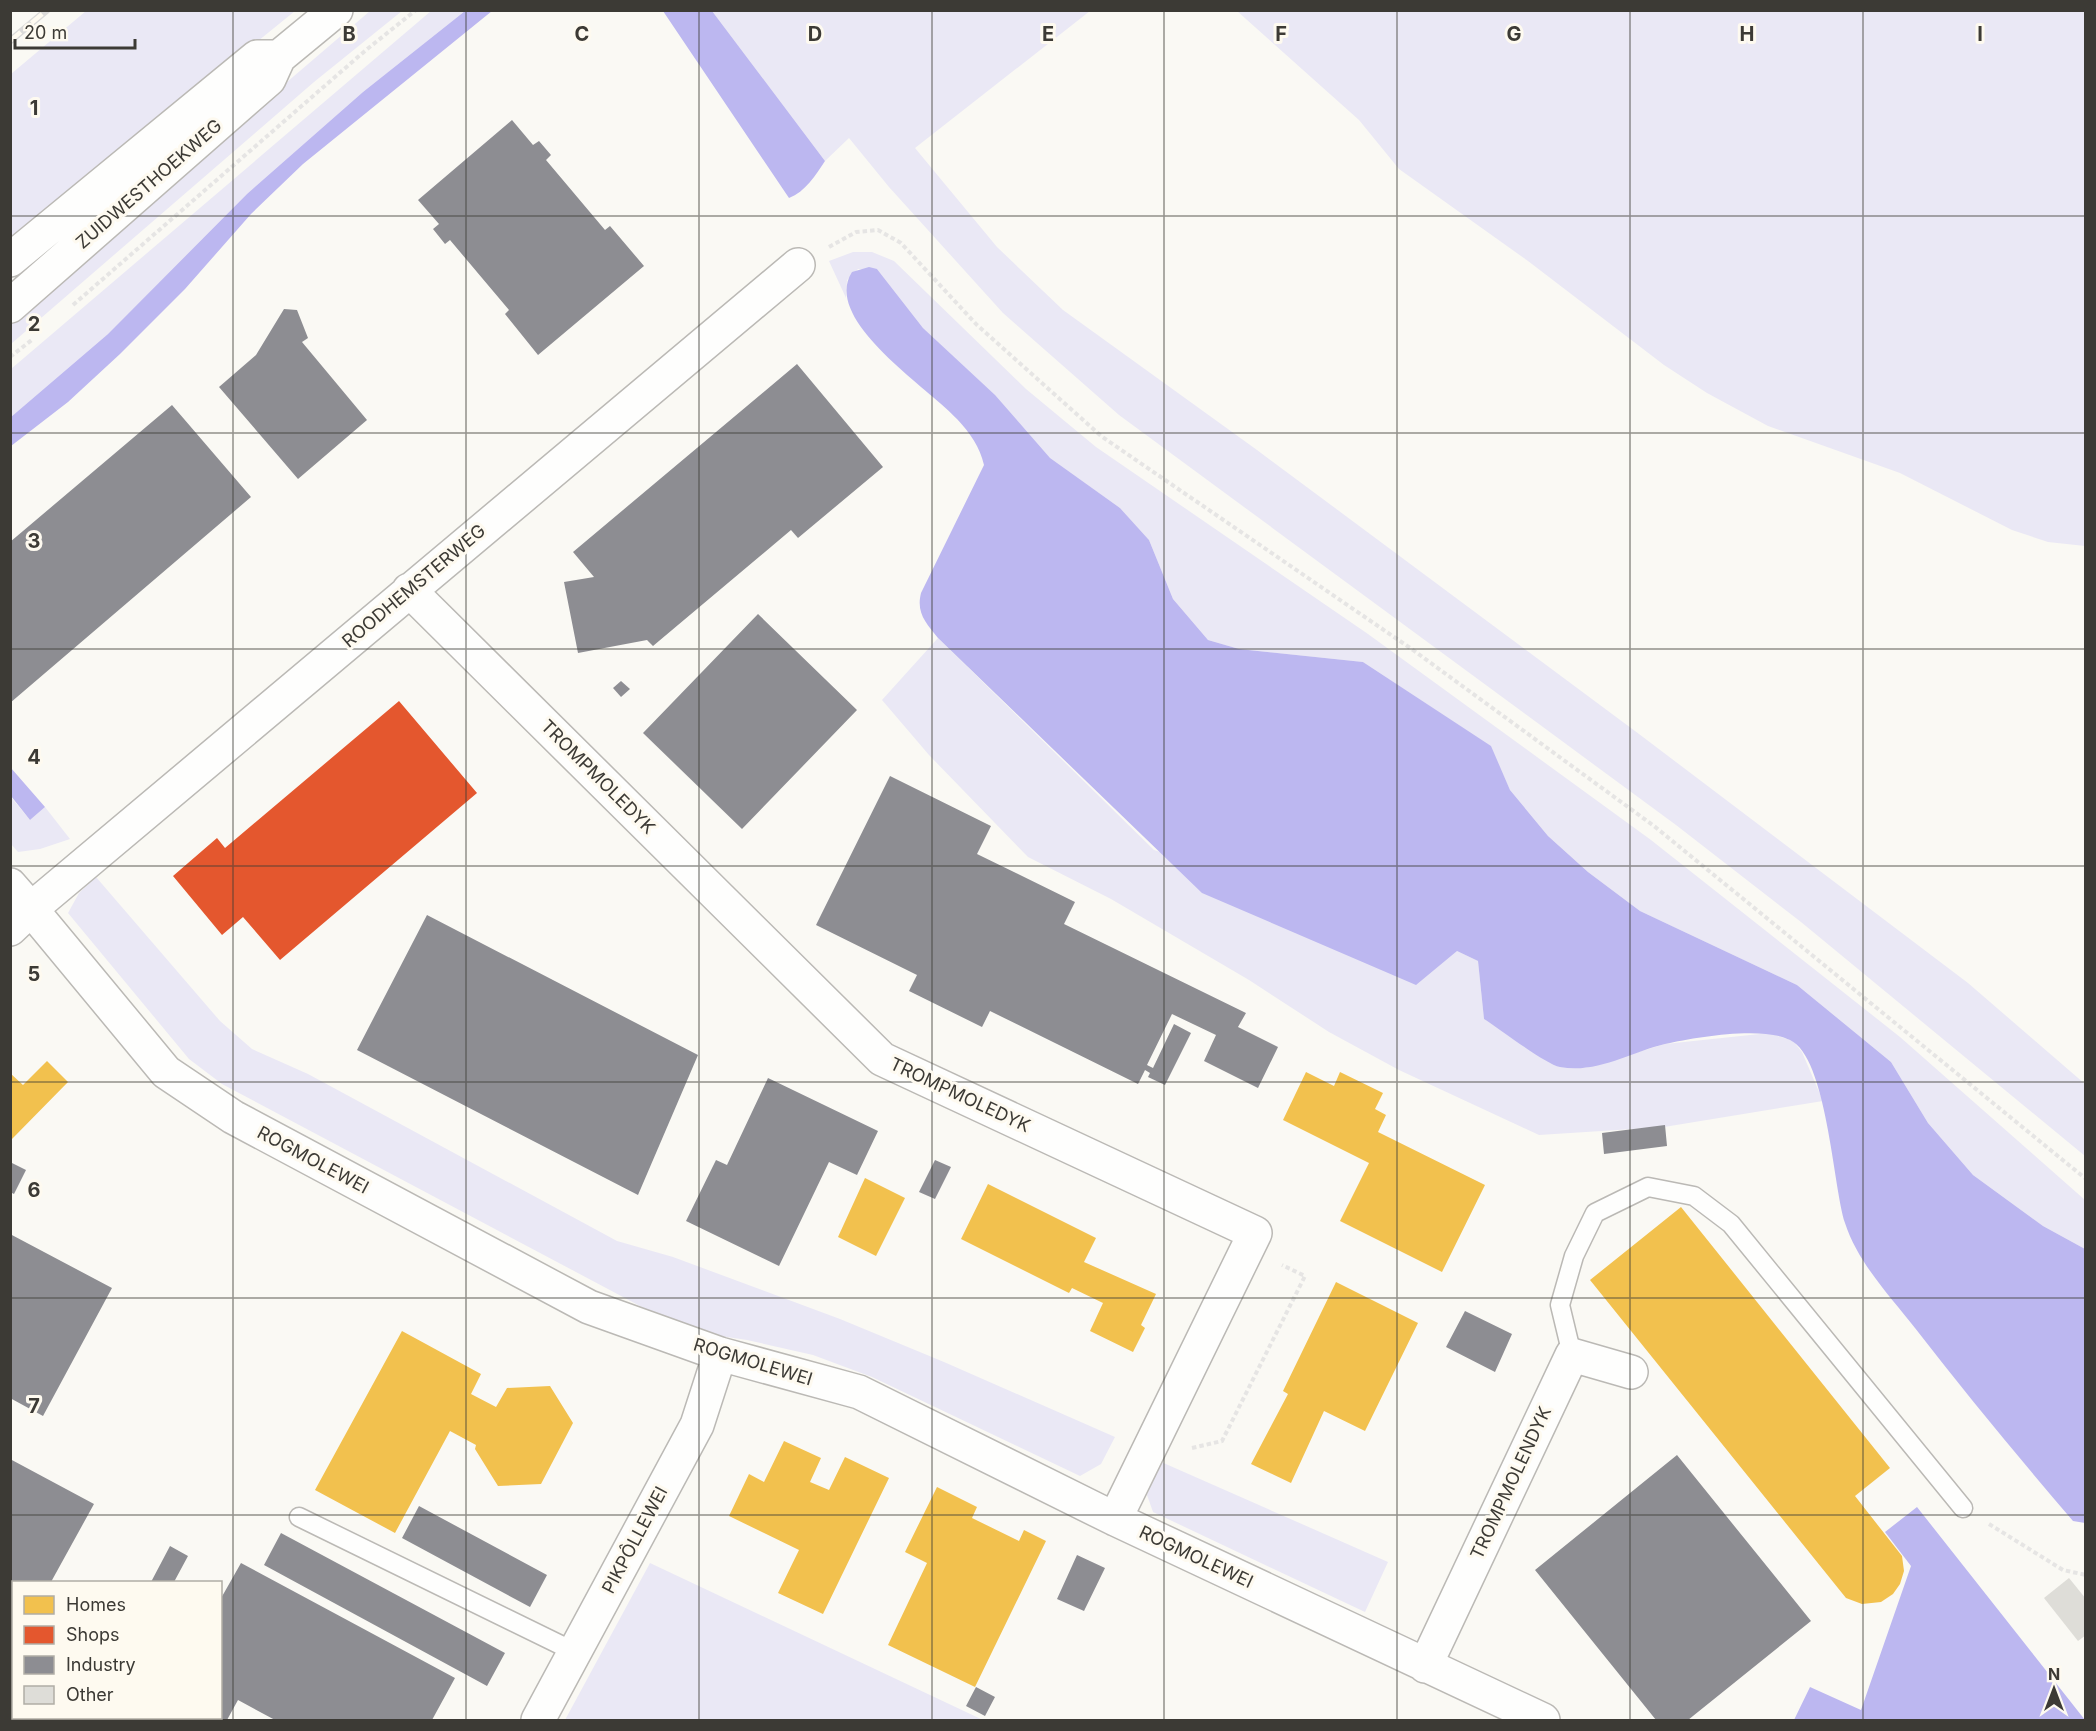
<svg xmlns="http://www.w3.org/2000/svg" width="2096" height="1731" font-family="Inter,sans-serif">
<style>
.green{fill:#eae8f5}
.water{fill:#bcb7f0}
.homes{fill:#f2c14e}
.shops{fill:#e4572e}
.industry{fill:#8d8d92}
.building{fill:#deddd8}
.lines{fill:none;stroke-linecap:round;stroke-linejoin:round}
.service-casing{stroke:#bbb9b5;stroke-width:21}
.minor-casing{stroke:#bbb9b5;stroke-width:36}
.tertiary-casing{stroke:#bbb9b5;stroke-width:36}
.path{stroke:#e6e5e4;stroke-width:4;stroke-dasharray:4.5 3;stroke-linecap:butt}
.service{stroke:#fefefd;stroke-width:18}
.minor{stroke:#fefefd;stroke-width:33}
.tertiary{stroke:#fefefd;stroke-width:33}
.rail-casing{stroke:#dbdad9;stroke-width:7}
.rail{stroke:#fefaf0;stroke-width:4.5;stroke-dasharray:14;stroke-linecap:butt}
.grid{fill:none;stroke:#3c3a35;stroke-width:1.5;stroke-opacity:0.55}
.labels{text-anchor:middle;stroke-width:6;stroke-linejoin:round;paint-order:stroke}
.street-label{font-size:18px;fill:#3c3a35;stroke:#fefaf0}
.grid-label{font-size:20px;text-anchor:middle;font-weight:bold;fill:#3c3a35;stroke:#fefaf0;stroke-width:6;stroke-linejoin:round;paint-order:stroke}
</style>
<rect width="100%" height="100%" fill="#faf9f4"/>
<path class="green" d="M86,11h209l-284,230v-167z
M370,11h32l-88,71 -303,262 -1,-25z
M431,11h34l-102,81 -116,102 -139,140 -97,83v-48z
M712,11h378l-175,137 82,99 66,63 194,140 382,284 329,249 117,101v72l-284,-234 -125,-97 -557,-410 -116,-102 -114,-126 -40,-49 -24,23z
M1237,11h848v535l-37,-4 -36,-12 -112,-57 -132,-47 -61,-33 -43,-28 -136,-104 -129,-92 -40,-49z
M853,252h19l22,9 132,128 70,58 272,187 283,206 249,197 185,163v49l-42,-23 -70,-51 -45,-52 -37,-61 -94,-77 -157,-74 -52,-39 -40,-36 -38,-46 -20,-44 -127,-84 -124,-13 -31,-9 -35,-41 -24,-59 -29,-32 -70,-49 -56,-64 -71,-67 -46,-59h-19l-11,11 -1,18 -17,-37z
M938,638l216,212 303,101 21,10 6,58 101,49 80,-24 104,-11 24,8 9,11 21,49 -159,26 -125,8 -140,-65 -70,-38 -80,-52 -138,-81 -83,-42 -99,-102 -47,-55z
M10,796l20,24 15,-13 25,32 -30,10 -22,3 -7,-8z
M96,877l124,144 32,28 56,25 309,167 56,16 167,62 104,43 171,75 -14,27 -21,12 -208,-99 -59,-22 -66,-15 -60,-9 -465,-247 -33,-25 -121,-146 11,-20z
M1159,1461l229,101 -23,50 -212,-100 -6,-17z
M650,1563l333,157h-418z"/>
<path class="water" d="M465,11h27l-189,153 -52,50 -66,75 -65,65 -52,48 -57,44v-29l97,-83 139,-140 116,-102z
M663,11h49l113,150c-9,14 -20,31 -36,37z
M869,267l8,2 46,59 72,67 55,63 70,50 29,32 24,59 35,41 31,9 124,13 128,84 19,44 38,46 40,36 52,39 157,74 94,77 37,61 45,52 70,51 42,23v274l-12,-2c-54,-63 -107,-127 -158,-193 -25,-32 -57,-65 -70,-105 -12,-37 -18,-166 -55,-183 -28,-14 -93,-3 -125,4 -34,8 -68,30 -105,23 -15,-3 -60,-38 -76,-48l-6,-58 -21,-10 -41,34 -214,-92 -264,-255c-12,-15 -22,-25 -17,-45l63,-128c-4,-18 -14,-32 -27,-46 -27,-30 -136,-99 -105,-147z
M11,768l34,39 -15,13 -19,-24z
M1917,1507l168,213h-291l16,-33 51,23 50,-144 -26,-34z"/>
<path class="homes" d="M47,1061l21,21 -56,57 -2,-66 13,12z
M1306,1072l28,14 6,-14 43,21 -8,16 11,6 -8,17 107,53 -43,87 -102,-51 29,-58 -86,-43z
M865,1178l40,20 -29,58 -38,-19z
M988,1184l108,54 -12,24 72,32 -15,31 4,3 -12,24 -43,-21 13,-28 -31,-15 -3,5 -108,-54z
M1681,1207l209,261 -35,28 47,60 2,15 -4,13 -7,10 -12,8 -19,2 -16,-6 -256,-318z
M1336,1282l82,41 -53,108 -41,-20 -33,72 -40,-19 37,-70 -5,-3z
M402,1331l79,43 -10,20 25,13 11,-19 43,-2 23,37 -32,61 -43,2 -23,-37 1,-4 -26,-14 -55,102 -80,-43z
M784,1441l37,17 -11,24 19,8 16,-33 44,21 -66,136 -45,-21 21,-43 -70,-34 20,-42 15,8z
M937,1487l40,20 -5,11 47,23 5,-11 22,11 -71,146 -87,-42 39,-82 -22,-11z"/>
<path class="shops" d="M399,701l78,92 -197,167 -37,-43 -21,18 -49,-59 44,-38 8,10z"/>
<path class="industry" d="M512,120l21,25 6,-4 12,14 -5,5 59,70 5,-4 34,40 -106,89 -33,-41 4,-4 -59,-70 -5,4 -12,-15 6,-5 -21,-24z
M284,309l13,1 11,28 -6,4 65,78 -69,59 -79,-92 37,-32z
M797,364l86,103 -85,71 -7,-8 -138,116 -6,-6 -69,13 -14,-71 30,-5 -21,-25z
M172,405l79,92 -241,206v-161z
M758,614l99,96 -115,119 -99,-96z
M621,681l9,8 -9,8 -8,-9z
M890,776l101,50 -14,28 98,48 -11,22 182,89 -8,14 40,20 -20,41 -54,-27 12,-26 -44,-21 -25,51 6,3 21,-44 17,9 -26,52 -17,-8 2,-4 -5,-3 -7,14 -148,-73 -8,16 -73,-36 8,-16 -101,-50z
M427,915l271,140 -60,140 -281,-145z
M768,1078l110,53 -21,44 -28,-13 -50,104 -93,-45 30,-61 11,5z
M1665,1125l2,21 -63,8 -2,-21z
M935,1160l16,7 -16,32 -16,-7z
M10,1162l16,8 -12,24 -4,-2z
M10,1234l102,54 -69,128 -33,-18z
M1465,1311l47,23 -17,38 -49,-25z
M1677,1455l134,166 -123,99h-32l-121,-150z
M10,1459l84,45 -43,78h-37v70l-4,6z
M419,1506l128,69 -17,32 -128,-69z
M281,1533l224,120 -18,33 -223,-121z
M170,1546l18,10 -14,26h-23z
M1077,1555l28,13 -21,43 -27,-12z
M241,1563l214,115 -23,42h-157l-37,-20 -11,20h-16l-6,-2h15v-118z
M976,1687l19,10 -10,19 -19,-10z"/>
<path class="building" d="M2069,1578l17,21v36l-8,6 -34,-43z"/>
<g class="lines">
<g class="service-casing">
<path id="service" d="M1572,1355l-12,-50 14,-49 21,-43 53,-26 46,9 37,28 232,284
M299,1517l276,135"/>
</g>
<g class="minor-casing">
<path id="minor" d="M409,590l473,469 373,174 -140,286
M10,885l21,24 767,-644
M10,929l21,-20 135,163 67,45 356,190 131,47 139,38 256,127 428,201
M1425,1666l147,-311 59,17
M538,1720l159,-295 23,-71"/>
</g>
<g class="tertiary-casing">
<path id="tertiary" d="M10,260l247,-203h22
M10,306l259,-227 10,-22 57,-47"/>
</g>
<path class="path" d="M829,247l27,-15 22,-2 23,13 76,82 124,111 312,214 241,176 432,353
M73,305l293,-255 50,-40
M10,357l23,-18
M1192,1448l30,-7 83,-165 -23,-11
M1989,1524l74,46 23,5"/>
<use href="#service" class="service"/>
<use href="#minor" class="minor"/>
<use href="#tertiary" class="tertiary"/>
<g class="rail-casing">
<path id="rail" d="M10,41l37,-31"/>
</g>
<use href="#rail" class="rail"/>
</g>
<path class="grid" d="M233,10v1710M466,10v1710M699,10v1710M932,10v1710M1164,10v1710M1397,10v1710M1630,10v1710M1863,10v1710M10,216h2076M10,433h2076M10,649h2076M10,866h2076M10,1082h2076M10,1298h2076M10,1515h2076"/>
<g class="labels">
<g class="street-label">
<text transform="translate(149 184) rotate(-41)" y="6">ZUIDWESTHOEKWEG</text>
<text transform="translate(414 586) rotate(-40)" y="6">ROODHEMSTERWEG</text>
<text transform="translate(598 777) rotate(45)" y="6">TROMPMOLEDYK</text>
<text transform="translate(960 1095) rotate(25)" y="6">TROMPMOLEDYK</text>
<text transform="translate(313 1160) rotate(28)" y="6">ROGMOLEWEI</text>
<text transform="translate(753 1362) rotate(17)" y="6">ROGMOLEWEI</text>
<text transform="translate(1511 1483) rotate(-65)" y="6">TROMPMOLENDYK</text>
<text transform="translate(635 1540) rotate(-62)" y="6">PIKPÔLLEWEI</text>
<text transform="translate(1196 1557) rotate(25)" y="6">ROGMOLEWEI</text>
</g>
</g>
<g class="grid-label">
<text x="349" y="41">B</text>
<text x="582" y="41">C</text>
<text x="815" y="41">D</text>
<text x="1048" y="41">E</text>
<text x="1281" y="41">F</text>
<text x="1514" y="41">G</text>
<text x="1747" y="41">H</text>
<text x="1980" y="41">I</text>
<text x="34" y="115">1</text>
<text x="34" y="331">2</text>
<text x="34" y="548">3</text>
<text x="34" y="764">4</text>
<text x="34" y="981">5</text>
<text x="34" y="1197">6</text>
<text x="34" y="1413">7</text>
</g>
<rect width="2096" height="1731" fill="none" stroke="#3c3a35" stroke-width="24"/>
<rect x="12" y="1581" width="210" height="138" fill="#fefaf0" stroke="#b0ada5" stroke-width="1.5"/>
<rect x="24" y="1596" width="30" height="18" fill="#f2c14e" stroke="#b0ada5" stroke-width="1.5"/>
<text x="66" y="1611" font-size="18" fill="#3c3a35">Homes</text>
<rect x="24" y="1626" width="30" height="18" fill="#e4572e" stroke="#b0ada5" stroke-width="1.5"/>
<text x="66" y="1641" font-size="18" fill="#3c3a35">Shops</text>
<rect x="24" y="1656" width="30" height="18" fill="#8d8d92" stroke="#b0ada5" stroke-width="1.5"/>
<text x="66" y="1671" font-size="18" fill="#3c3a35">Industry</text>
<rect x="24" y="1686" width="30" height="18" fill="#deddd8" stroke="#b0ada5" stroke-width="1.5"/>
<text x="66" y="1701" font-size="18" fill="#3c3a35">Other</text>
<g transform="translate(2054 1689)" stroke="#fefaf0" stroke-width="4.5" paint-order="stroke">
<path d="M0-4.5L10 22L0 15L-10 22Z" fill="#3c3a35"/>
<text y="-9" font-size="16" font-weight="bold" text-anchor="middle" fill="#3c3a35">N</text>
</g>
<path d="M15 39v9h120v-9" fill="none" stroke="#3c3a35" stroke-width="3"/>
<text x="24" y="39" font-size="18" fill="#3c3a35" stroke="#fefaf0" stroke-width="4.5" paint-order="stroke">20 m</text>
</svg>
